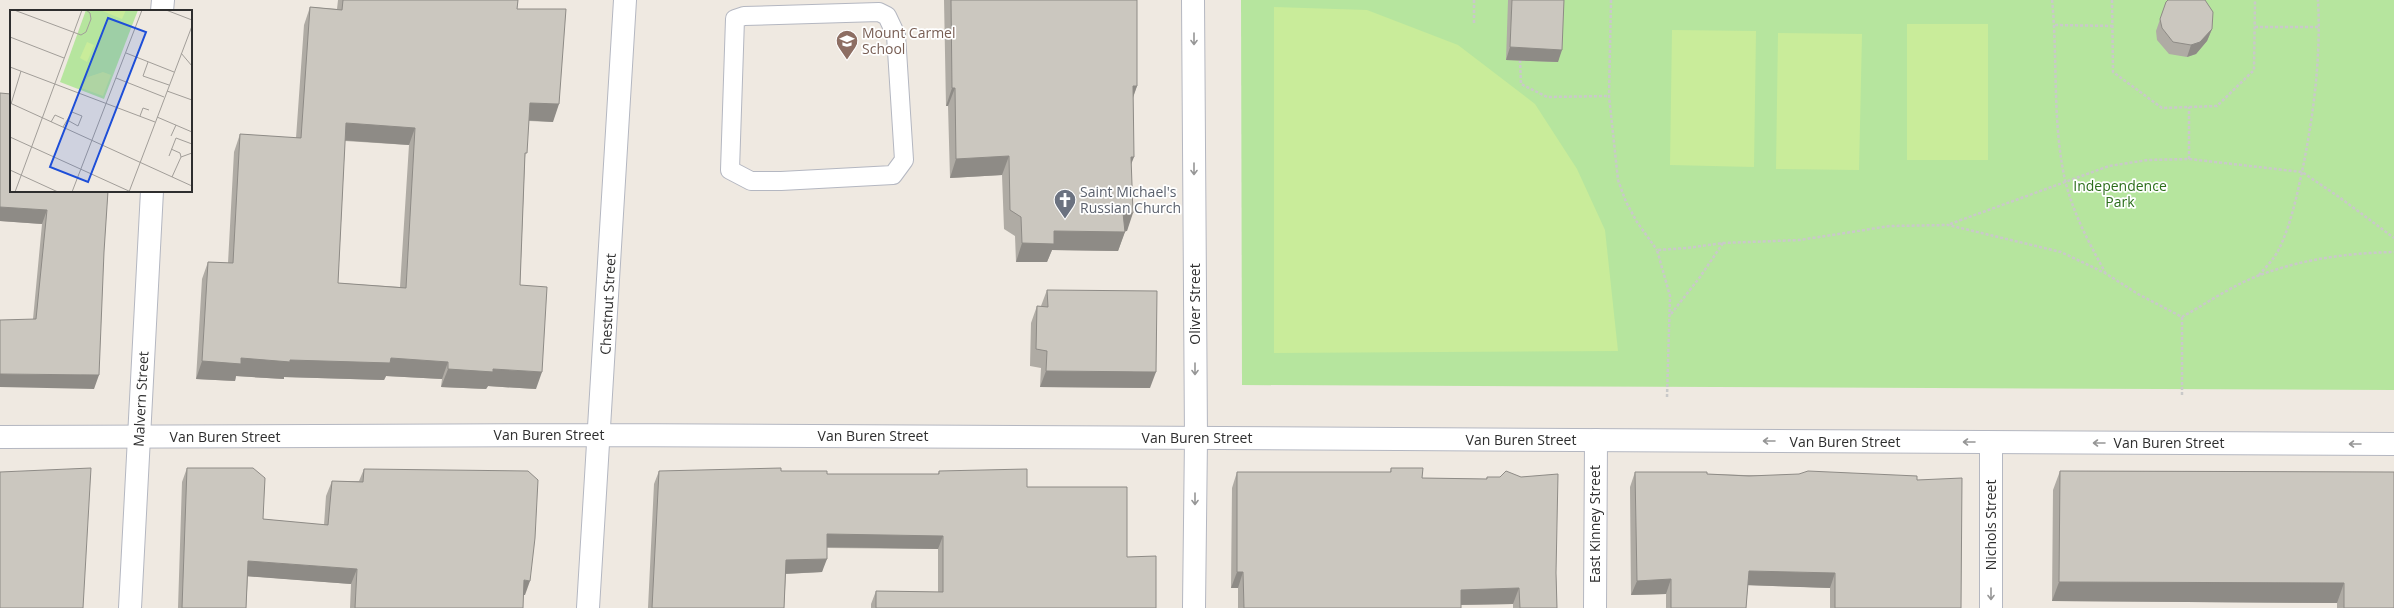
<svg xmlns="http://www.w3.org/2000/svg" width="2394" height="608" font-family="'Open Sans',sans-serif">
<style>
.green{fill:#b6e59e}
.pitch{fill:#c9ec9a}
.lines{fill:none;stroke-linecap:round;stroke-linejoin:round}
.lane-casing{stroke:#b4b7c1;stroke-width:20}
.street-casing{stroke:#b4b7c1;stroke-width:24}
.secondary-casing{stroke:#b4b7c1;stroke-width:24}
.path{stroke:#c9c9c9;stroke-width:2.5;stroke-dasharray:3 2;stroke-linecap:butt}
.lane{stroke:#fff;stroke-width:18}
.street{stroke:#fff;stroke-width:22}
.secondary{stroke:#fff;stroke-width:22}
.wall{fill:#afaba4;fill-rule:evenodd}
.shaded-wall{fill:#8e8b86}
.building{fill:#cbc7bf;stroke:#8e8b86;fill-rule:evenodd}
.oneway{stroke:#969696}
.labels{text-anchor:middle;stroke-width:3.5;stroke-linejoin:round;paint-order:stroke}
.education-label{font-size:14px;fill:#785e54;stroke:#fff;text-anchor:start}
.park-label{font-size:14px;fill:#2c6e1b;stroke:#fff}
.worship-label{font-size:14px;fill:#5b616d;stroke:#fff;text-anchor:start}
.street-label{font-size:14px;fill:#2e2e2e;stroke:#fff}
.inset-road{fill:none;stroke:#a29e99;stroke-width:1}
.view{fill:#1d4ed8;fill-opacity:0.15;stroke:#1d4ed8;stroke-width:2}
.inset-edge{fill:none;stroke:#2e2e2e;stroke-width:2}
</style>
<rect width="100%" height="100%" fill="#efe9e1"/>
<path class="green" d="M1241,0h1153v390l-1152,-5z"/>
<path class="pitch" d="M1274,7l93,3 91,35 77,59 42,65 28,61 13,121 -344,2z
M1907,24h81v136h-81z
M1672,30l84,1 -2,136 -84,-2z
M1778,33l84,1 -3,136 -83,-1z"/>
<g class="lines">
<g class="lane-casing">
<path id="lane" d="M879,12l8,4 9,19 8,125 -11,15 -112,6h-30l-21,-11 5,-151 9,-3z"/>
</g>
<g class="street-casing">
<path id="street" d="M1193,0l3,438 -2,170
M162,11l1,-11
M1991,443v165
M130,608l22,-417
M1595,608l1,-168"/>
</g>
<g class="secondary-casing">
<path id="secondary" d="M0,437l599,-2 1795,9
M588,608l37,-608"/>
</g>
<path class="path" d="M1474,0v23
M1611,0l-2,96 9,84 8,22 11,20 20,28
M2052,0c6,59 0,121 13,180 8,33 24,63 40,92
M2112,0l1,72 49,36 55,-2 37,-36 1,-70
M2055,25l58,1
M2255,27h64
M1520,60l1,24 26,13 62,-1
M2189,159v-52
M1950,224l159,-58 39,-6 41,-1 113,13 37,25 55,41
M2259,275c6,-7 14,-15 19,-24 13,-26 19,-56 25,-84 11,-55 18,-111 15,-167
M1671,314l29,-37 23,-34
M2182,317v80
M1667,397l3,-101 -13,-46 30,-2 36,-5 77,-3 90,-14 58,-1 113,27 44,21 33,21 44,23c25,-14 51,-32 78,-42 43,-16 88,-22 134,-23"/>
<use href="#lane" class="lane"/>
<use href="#street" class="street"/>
<use href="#secondary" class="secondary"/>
</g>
<path class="wall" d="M338,0h180l-1,9 36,113 -24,-1 -4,37 -5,127 16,104 -48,-3 -2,3 -45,-2 1,-8 -56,-3 -2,4 -100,-3v2l-48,-3 -1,5 -39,-2 6,-100 6,-17 20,1 6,-111 6,-18 56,4 8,-113 6,-18 27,2zM345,141l64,4 -9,142 -62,-4z
M944,0h193v86l-4,12 -2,65 -4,68h-2l-7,20 -66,-1 -5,12h-31l-1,-26 -11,-7 -2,-54 -52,3 -2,-72h-2z
M1508,0h56l-6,62 -52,-2z
M2166,2l46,27 -5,12 -11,13 -9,3 -18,-3 -12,-14 -1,-9z
M0,93l108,98 -14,198 -61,-70 9,-95 -42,-3z
M1047,290l103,98 -110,-1 1,-19 -11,-2 1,-43 6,-17h4z
M187,468l76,51 61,6 2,-29 6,-15h27l5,-12 161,126h-2v13h-173l1,-24 -103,-8 -2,32h-68l4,-126z
M1391,468l31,10 64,1 1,-2 69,96 1,35h-44v-4l-52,1v3h-223v-20h-7l1,-100 5,-16h153z
M659,471l168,3h111l1,-3 88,16 100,70 29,51h-285v-4l5,-13 62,1v-43l-111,-1 -5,24 -36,2 -2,34h-136l6,-124z
M2060,471l334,1v136h-57v-5l-285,-2 1,-111z
M1635,472l282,8 44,128h-131v-20l-82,-3 -2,23h-80v-14l-35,1 -1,-108z"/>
<path class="shaded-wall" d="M2212,29l-5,12 -11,13 -9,3 4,-12z
M1510,47l52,3 -4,12 -52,-2z
M1133,86h4l-7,19z
M952,88h3l-7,18h-2z
M530,103l29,1 -6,18 -30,-2z
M346,123l69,5 -6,17 -69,-5z
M1009,156l-7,19 -52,3 6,-19z
M1131,157h3l-7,18z
M0,207l47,3 -5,14 -42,-3z
M1123,213h10l-6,18 -11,1z
M1054,231l71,1 -7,19 -66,-1 -5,12h-31l6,-19z
M241,358h150l57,4 -6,17 -56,-3 -2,4 -100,-3v2l-48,-3 -1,5 -39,-2 6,-18z
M448,369h45l49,3 -6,17 -48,-3 -2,3 -45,-2z
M1046,371l110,1 -6,16 -110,-1z
M0,374l99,1 -5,14 -94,-2z
M827,534l116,2 -5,13 -116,-2z
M827,559l-5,13 -41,2 5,-14z
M248,561l109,8 -6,15 -108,-8z
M1749,571l86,2 -5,15 -87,-3z
M1237,572h6l-5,16h-7z
M1671,579l-5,15 -35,1 6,-14z
M524,580l6,1 -5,14h-6z
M2059,582l285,1 -7,20 -285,-2z
M1519,588l-6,16 -58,1 6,-15z"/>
<path class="building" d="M343,0h175l-1,9h49l-7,95 -29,-1 -3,50h-2l-5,132 27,2 -5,85 -49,-3v3l-45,-3v-7l-57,-4 -1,5 -100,-3v2l-49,-4v6l-39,-3 6,-99 25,1 7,-129 61,4 9,-131 32,3zM346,123l69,5 -9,160 -68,-5z
M951,0h186v86h-4l1,71h-3l2,56h-10l2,19 -71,-1v13l-32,-1 -1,-26 -11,-7 -1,-54 -53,3 -1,-71h-3z
M1512,0h52l-2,50 -52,-3z
M2168,0h37l8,12 -1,17 -12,13 -9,3 -18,-3 -11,-14 -2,-9 6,-17z
M0,93l11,1v97h97l-4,61 -5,123 -99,-1v-54l36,-1 11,-109 -47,-3z
M1047,290l110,1 -1,81 -110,-1 1,-20 -11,-2 1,-43 11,1z
M91,468l-8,140h-83v-136z
M187,468h66l12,10 -2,41 65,6 4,-44 31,1 1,-13 164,2 10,9 -3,58 -5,43 -6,-1 -1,28h-168l2,-39 -109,-8 -2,47h-64z
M781,468v3h46v3h112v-3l88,-2v18h100v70l29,-1v52h-280v-17l67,1v-56l-116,-2v25l-41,1 -2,48h-132l7,-137z
M1391,468h32l-1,10 65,1v-2h13l6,-6 15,6 37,-3 -2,99 1,35h-37l-1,-20 -58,2v18h-217l-1,-36h-6v-100h154z
M1808,471l109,5v4l45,-2 -1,130h-126v-35l-86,-2 -3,37h-75v-29l-34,2 -2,-109h72v2l42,2 50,-2z
M2060,471l334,1v136h-50v-25l-285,-1z"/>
<defs><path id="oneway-shaft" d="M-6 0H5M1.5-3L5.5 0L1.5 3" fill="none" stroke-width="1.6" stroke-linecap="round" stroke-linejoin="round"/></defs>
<g class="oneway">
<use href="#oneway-shaft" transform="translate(1194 39) rotate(90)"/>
<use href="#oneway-shaft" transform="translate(1194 169) rotate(90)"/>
<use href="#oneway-shaft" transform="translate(1195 369) rotate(90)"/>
<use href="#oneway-shaft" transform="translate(1769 441) rotate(-180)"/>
<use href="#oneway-shaft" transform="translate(1969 442) rotate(-180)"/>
<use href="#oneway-shaft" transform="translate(2099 443) rotate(-180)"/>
<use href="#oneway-shaft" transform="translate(2355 444) rotate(-180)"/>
<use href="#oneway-shaft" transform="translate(1195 499) rotate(90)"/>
<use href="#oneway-shaft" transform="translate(1991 594) rotate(90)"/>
</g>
<defs>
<g id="school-pin" transform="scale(1.15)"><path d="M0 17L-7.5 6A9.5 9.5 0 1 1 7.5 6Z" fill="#8d6e63" stroke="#fff"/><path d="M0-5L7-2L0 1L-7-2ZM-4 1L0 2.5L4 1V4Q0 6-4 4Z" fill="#fff"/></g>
<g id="church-pin" transform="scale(1.15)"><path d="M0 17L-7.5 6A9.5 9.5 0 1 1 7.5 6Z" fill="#6b7280" stroke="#fff"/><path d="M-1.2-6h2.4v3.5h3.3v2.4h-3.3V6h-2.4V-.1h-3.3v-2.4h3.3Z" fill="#fff"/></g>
</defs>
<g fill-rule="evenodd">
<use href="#school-pin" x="847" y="41"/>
<use href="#church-pin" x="1065" y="200"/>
</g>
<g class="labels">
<g class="education-label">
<text x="862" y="38">Mount Carmel<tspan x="862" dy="16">School</tspan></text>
</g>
<g class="park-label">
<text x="2120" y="191">Independence<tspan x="2120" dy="16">Park</tspan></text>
</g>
<g class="worship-label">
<text x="1080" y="197">Saint Michael's<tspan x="1080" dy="16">Russian Church</tspan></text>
</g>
<g class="street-label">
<text transform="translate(608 304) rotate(-87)" y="5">Chestnut Street</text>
<text transform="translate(1195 304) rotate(-90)" y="5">Oliver Street</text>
<text transform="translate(141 399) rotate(-87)" y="5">Malvern Street</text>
<text x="549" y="440">Van Buren Street</text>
<text x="873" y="441">Van Buren Street</text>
<text x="225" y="442">Van Buren Street</text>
<text x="1197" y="443">Van Buren Street</text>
<text x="1521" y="445">Van Buren Street</text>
<text x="1845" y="447">Van Buren Street</text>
<text x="2169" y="448">Van Buren Street</text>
<text transform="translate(1595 524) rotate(-90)" y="5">East Kinney Street</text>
<text transform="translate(1991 525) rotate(-90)" y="5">Nichols Street</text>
</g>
</g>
<g transform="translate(10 10)">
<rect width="182" height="182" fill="#efe9e1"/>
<path d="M76,0h52l-34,89 -44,-17z" fill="#b6e59e"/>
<path d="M90,0h26l-4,9zM77,32l7,3 -7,17 -7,-4zM93,62l8,3 -8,21 -22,-8 7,-11z" fill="#c9ec9a"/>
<path class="inset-road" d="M4,0l67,25 5,-3 5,-13 -1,-6 -4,-3M156,0l26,10M0,27l54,21M116,43l48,19M171,43l11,13M138,52l-5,14 26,9M0,57l145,55M106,68l48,19M157,81l25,9M0,93l182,83M1,94l10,-33M130,106l3,-8 6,2M147,107l35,15M41,112l4,-7 9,4M53,117l9,-15 10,4 -4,10 -9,-5M161,126l5,-11M0,127l121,55M161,139l9,4 1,4M159,146l7,-18 16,6M0,160l48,22M162,167l9,-20 11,-4M5,182l67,-182M62,182l70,-182M119,182l63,-166"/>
<path class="view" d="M98,8l38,14 -58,150 -38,-15z"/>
<rect width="182" height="182" class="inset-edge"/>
</g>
</svg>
